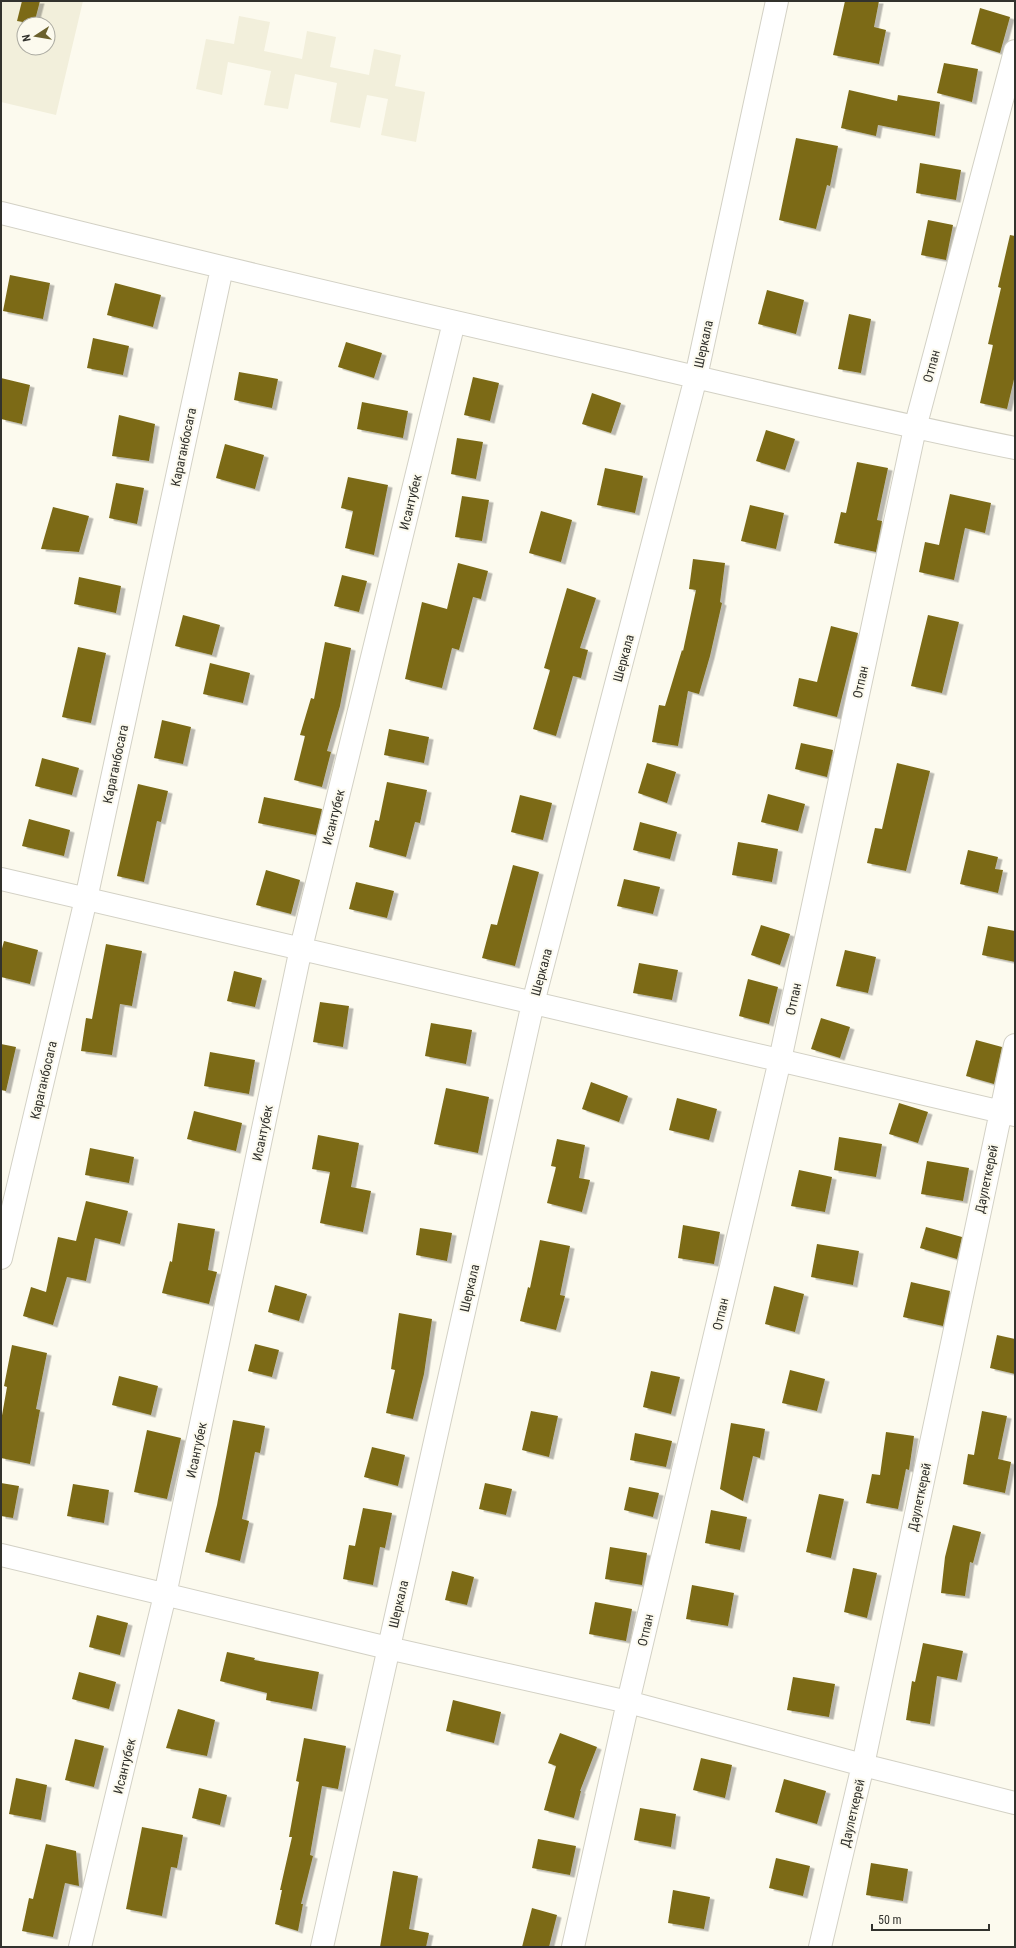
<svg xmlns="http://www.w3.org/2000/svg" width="1016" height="1948" font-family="'Roboto Condensed',sans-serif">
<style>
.built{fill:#f2efdb;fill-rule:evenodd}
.building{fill:#7b6b18;filter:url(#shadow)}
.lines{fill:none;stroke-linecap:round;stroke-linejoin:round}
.minor-casing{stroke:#d3d1c5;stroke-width:24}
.minor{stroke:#fff;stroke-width:22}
.labels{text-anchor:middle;stroke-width:4;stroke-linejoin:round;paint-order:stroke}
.street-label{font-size:13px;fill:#32322d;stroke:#fcfaee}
</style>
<defs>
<filter id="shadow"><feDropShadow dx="4.5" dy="2.5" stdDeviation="0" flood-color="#0004"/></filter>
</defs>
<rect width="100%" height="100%" fill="#fcfaee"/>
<path class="built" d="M1,1h82l-27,114 -55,-13zM24,24h24v24h-24z
M239,16l31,6 -6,29 38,8 5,-28 29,6 -6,30 39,8 5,-26 27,6 -6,31 30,6 -9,50 -35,-7 7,-36 -21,-4 -7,33 -30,-6 7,-39 -42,-9 -7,35 -24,-4 7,-34 -43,-9 -6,33 -26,-6 10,-50 28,5z"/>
<path class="building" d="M22,1h18l-6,23 -17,-3z
M845,1h34l-5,26 12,3 -7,34 -46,-9z
M980,8l30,9 -10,36 -29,-9z
M944,63l34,6 -6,33 -35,-9z
M849,90l48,11 1,-6 42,7 -5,34 -57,-11 -2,11 -35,-8z
M796,138l42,8 -8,40 -3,-1 -11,44 -37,-9z
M920,163l41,7 -5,30 -40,-7z
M928,220l25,5 -7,35 -25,-5z
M1010,235l5,1v139l-8,34 -27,-6 13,-58 -5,-1 13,-56 -3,-1z
M10,275l40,8 -7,36 -40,-8z
M115,283l46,12 -8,32 -46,-12z
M767,290l37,10 -8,34 -38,-10z
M849,314l22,5 -10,54 -23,-4z
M93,338l36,8 -6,29 -36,-7z
M346,342l36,11 -8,25 -36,-11z
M239,372l39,7 -6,29 -38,-8z
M473,377l26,6 -9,38 -26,-6z
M1,378l29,7 -8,39 -21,-5z
M592,393l29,10 -10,30 -29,-9z
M362,402l46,9 -5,27 -46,-9z
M119,415l36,9 -6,37 -37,-5z
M766,430l29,9 -10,31 -29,-9z
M457,438l26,4 -7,37 -25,-5z
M225,444l39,11 -9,34 -39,-11z
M857,462l31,6 -11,52 5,1 -6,31 -42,-9 7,-31 5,1z
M605,468l38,8 -8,37 -38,-8z
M348,477l40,8 -14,70 -29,-7 8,-37 -12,-3z
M116,483l28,5 -7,36 -28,-6z
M950,494l41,9 -6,30 -20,-5 -11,52 -35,-8 6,-30 14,3z
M462,496l27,4 -7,41 -27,-4z
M750,505l34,8 -8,36 -35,-8z
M53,507l36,9 -10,36 -38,-3z
M541,511l31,9 -11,42 -32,-9z
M693,559l32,4 -5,39 2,1 -12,53 -11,38 -11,-3 -10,55 -26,-4 7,-37 6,1 17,-56 1,1 13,-61 -7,-1z
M458,563l30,8 -7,28 -8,-2 -14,53 -7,-2 -10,40 -37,-9 17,-77 25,7z
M342,575l25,6 -8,31 -25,-6z
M79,577l42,9 -5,27 -42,-9z
M567,588l29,10 -16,50 8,2 -7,28 -8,-2 -17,60 -23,-7 17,-59 -6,-2z
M183,615l37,10 -8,30 -37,-9z
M928,615l31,7 -17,71 -31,-7z
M831,626l27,7 -21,84 -44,-11 6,-28 18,4z
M325,642l26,6 -11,58 -13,45 4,1 -9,35 -28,-7 11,-44 -5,-1 11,-37 3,1z
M78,647l28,6 -15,70 -29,-6z
M210,663l40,10 -7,30 -40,-9z
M162,720l29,7 -8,37 -29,-6z
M389,729l40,8 -5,26 -40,-8z
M801,743l32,7 -6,27 -32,-8z
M42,758l37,10 -7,27 -37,-9z
M647,763l29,9 -9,31 -29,-10z
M897,763l33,8 -24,100 -39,-8 8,-35 7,1z
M387,782l40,8 -7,33 -5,-1 -9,35 -37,-10 6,-27 4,1z
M138,784l30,7 -7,31 -4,-1 -13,61 -27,-6z
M768,794l37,10 -7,27 -37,-9z
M520,795l32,8 -9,37 -32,-8z
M264,797l58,12 -6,26 -58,-12z
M29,819l41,11 -6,26 -42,-10z
M640,822l37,10 -7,27 -37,-9z
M738,842l40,7 -6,33 -40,-7z
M968,850l30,7 -3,12 8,1 -5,23 -38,-9z
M513,865l26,7 -24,94 -33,-8 9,-34 6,1z
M266,870l34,10 -9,34 -35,-9z
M624,879l36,8 -7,27 -36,-8z
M356,882l38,9 -7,27 -38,-9z
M761,925l29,9 -10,31 -29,-10z
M988,926l27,5v31l-33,-7z
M4,941l34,9 -8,34 -29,-7v-25z
M106,944l36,7 -10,55 -12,-2 -8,51 -31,-4 5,-33 6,1z
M845,950l31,7 -8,36 -32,-7z
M639,963l39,7 -6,30 -39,-7z
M234,971l28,7 -7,29 -28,-6z
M748,979l30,8 -9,37 -30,-8z
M320,1002l29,4 -6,41 -30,-5z
M821,1018l29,9 -10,31 -29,-9z
M431,1023l41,7 -6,34 -41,-8z
M976,1040l26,7 -8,37 -28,-8z
M1,1044l15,3 -10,44 -5,-1z
M210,1052l45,8 -6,34 -45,-8z
M591,1082l37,14 -9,26 -37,-13z
M446,1088l43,9 -11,56 -44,-9z
M677,1098l40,11 -8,31 -40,-10z
M899,1103l29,9 -10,31 -29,-9z
M194,1111l48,12 -6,28 -49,-12z
M318,1135l41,8 -8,44 20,4 -8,41 -43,-9 10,-51 -18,-3z
M839,1137l43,7 -6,33 -42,-7z
M557,1139l28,6 -6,33 11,2 -8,32 -35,-9 9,-36 -5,-1z
M90,1148l44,9 -5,26 -44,-8z
M927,1161l42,7 -6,33 -42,-7z
M799,1170l33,7 -7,35 -34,-6z
M86,1201l42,10 -8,33 -25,-6 -9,43 -19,-4 -14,48 -30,-9 8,-29 15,5 12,-55 18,4z
M178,1223l37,6 -7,41 9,2 -8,32 -47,-11 8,-32 2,1z
M683,1225l37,7 -6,32 -36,-6z
M926,1227l36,10 -5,22 -37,-11z
M420,1228l32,5 -5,28 -31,-6z
M540,1240l30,6 -10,49 5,1 -9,34 -36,-9 8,-34 2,1z
M817,1244l42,7 -6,34 -42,-8z
M911,1282l39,9 -7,35 -40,-9z
M275,1285l32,9 -8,27 -31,-9z
M774,1286l30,8 -9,38 -30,-8z
M399,1313l33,6 -8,55 -11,45 -27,-6 9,-43 -4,-1z
M997,1335l18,4v35l-25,-6z
M255,1344l24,6 -7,27 -24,-6z
M12,1345l35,8 -11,56 4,1 -10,54 -29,-6v-37l6,-34 -3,-1z
M790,1370l35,9 -8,32 -35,-8z
M651,1371l29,6 -9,37 -28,-7z
M119,1376l39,10 -7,29 -39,-10z
M531,1411l27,5 -9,41 -27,-7z
M982,1411l25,5 -9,43 13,3 -6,31 -42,-9 5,-30 6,1z
M233,1420l32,6 -5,27 -5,-1 -13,67 7,2 -9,40 -35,-9 12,-47z
M731,1423l34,6 -5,29 -7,-2 -10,45 -23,-12z
M147,1430l34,8 -14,61 -33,-7z
M886,1432l28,4 -5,34 -3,-1 -8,40 -32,-6 6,-29 8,1z
M635,1433l37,8 -6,26 -36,-7z
M372,1447l33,8 -7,31 -34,-9z
M1,1483l18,3 -6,32 -12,-2z
M485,1483l27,6 -6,26 -27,-6z
M73,1484l36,6 -5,33 -37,-7z
M629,1487l30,6 -6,24 -29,-7z
M819,1494l25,5 -13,59 -25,-6z
M363,1508l29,5 -7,35 -5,-1 -7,38 -30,-6 6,-34 6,1z
M711,1510l36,7 -7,33 -35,-7z
M953,1525l28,7 -8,31 -3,-1 -5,34 -24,-3 4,-36z
M610,1547l37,6 -5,32 -37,-6z
M853,1568l24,5 -10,45 -23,-6z
M452,1571l22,6 -7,28 -22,-5z
M692,1585l42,8 -6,33 -42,-7z
M595,1602l37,7 -6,32 -37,-7z
M97,1615l31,8 -8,32 -31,-8z
M923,1643l40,8 -6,29 -20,-4 -7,48 -24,-4 6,-39 3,1z
M227,1652l28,6 -1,2 65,12 -7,37 -46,-9 1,-7 -47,-12z
M79,1672l37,10 -7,27 -37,-10z
M793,1677l42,7 -6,33 -42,-7z
M453,1700l48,12 -7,31 -48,-12z
M178,1709l37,11 -8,36 -41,-8z
M560,1733l37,14 -17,44h1l-7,27 -30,-8 12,-44 -8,-3z
M304,1738l42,8 -8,43 -16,-3 -12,69 3,1 -12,48h2l-5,27 -23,-7 7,-34h-2l12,-53h-3l10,-55 -3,-1z
M75,1739l29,7 -10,41 -29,-7z
M701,1758l31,7 -7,33 -32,-8z
M16,1778l31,7 -6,35 -32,-6z
M784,1779l42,12 -9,33 -42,-12z
M199,1788l28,7 -7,30 -28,-7z
M640,1808l36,6 -5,33 -37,-7z
M142,1827l41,8 -6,33 -6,-1 -9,49 -36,-7z
M538,1839l38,7 -6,29 -38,-7z
M46,1844l30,7 3,35 -14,-3 -12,54 -31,-6 7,-33 4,1z
M776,1858l34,8 -7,30 -34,-8z
M871,1863l37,6 -5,32 -37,-6z
M393,1871l25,5 -9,53 20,4 -3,14h-46z
M673,1890l37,7 -6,32 -36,-6z
M532,1908l25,7 -8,32h-27z"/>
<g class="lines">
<g class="minor-casing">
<path id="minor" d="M1,213c208,52 417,101 626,148 129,30 258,61 388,87
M1,879l1014,236
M1,1258l85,-359 136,-631
M1,1555l387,93 240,54 235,63 152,38
M80,1947l85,-352 136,-647 153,-626
M322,1947l211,-944 163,-626 81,-376
M573,1947l55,-245 152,-642 135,-632 100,-377
M820,1947l43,-182 152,-720"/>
</g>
<use href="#minor" class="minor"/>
</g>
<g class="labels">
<g class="street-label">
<text transform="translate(703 344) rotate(-78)" y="5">Шеркала</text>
<text transform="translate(931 366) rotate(-75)" y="5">Отпан</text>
<text transform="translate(183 447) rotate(-78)" y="5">Караганбосага</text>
<text transform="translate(410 502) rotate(-76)" y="5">Исантубек</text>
<text transform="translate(623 658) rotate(-75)" y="5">Шеркала</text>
<text transform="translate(860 682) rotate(-78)" y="5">Отпан</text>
<text transform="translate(115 764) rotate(-78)" y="5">Караганбосага</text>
<text transform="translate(333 817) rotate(-76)" y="5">Исантубек</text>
<text transform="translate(541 972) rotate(-75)" y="5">Шеркала</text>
<text transform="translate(793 999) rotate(-78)" y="5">Отпан</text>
<text transform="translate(43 1080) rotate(-77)" y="5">Караганбосага</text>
<text transform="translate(262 1133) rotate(-78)" y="5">Исантубек</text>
<text transform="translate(986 1179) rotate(-78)" y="5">Даулеткерей</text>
<text transform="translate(469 1288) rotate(-77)" y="5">Шеркала</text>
<text transform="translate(720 1314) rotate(-77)" y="5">Отпан</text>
<text transform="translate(196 1450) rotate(-78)" y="5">Исантубек</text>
<text transform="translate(919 1497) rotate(-78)" y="5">Даулеткерей</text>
<text transform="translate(398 1604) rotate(-77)" y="5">Шеркала</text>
<text transform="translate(645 1630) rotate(-77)" y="5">Отпан</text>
<text transform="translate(124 1766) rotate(-76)" y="5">Исантубек</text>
<text transform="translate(852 1813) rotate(-77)" y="5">Даулеткерей</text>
</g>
</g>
<rect width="1016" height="1948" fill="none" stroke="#32322d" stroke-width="4"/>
<g transform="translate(36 36) rotate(258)"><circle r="19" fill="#fcfaee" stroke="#abaaa1"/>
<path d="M0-3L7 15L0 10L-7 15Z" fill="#6b612d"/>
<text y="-6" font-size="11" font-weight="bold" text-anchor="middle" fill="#32322d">N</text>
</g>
<path d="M872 1924v6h117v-6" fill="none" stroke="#32322d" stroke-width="2"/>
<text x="878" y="1924" font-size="12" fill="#32322d" stroke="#fcfaee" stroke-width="3" paint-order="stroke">50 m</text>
</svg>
